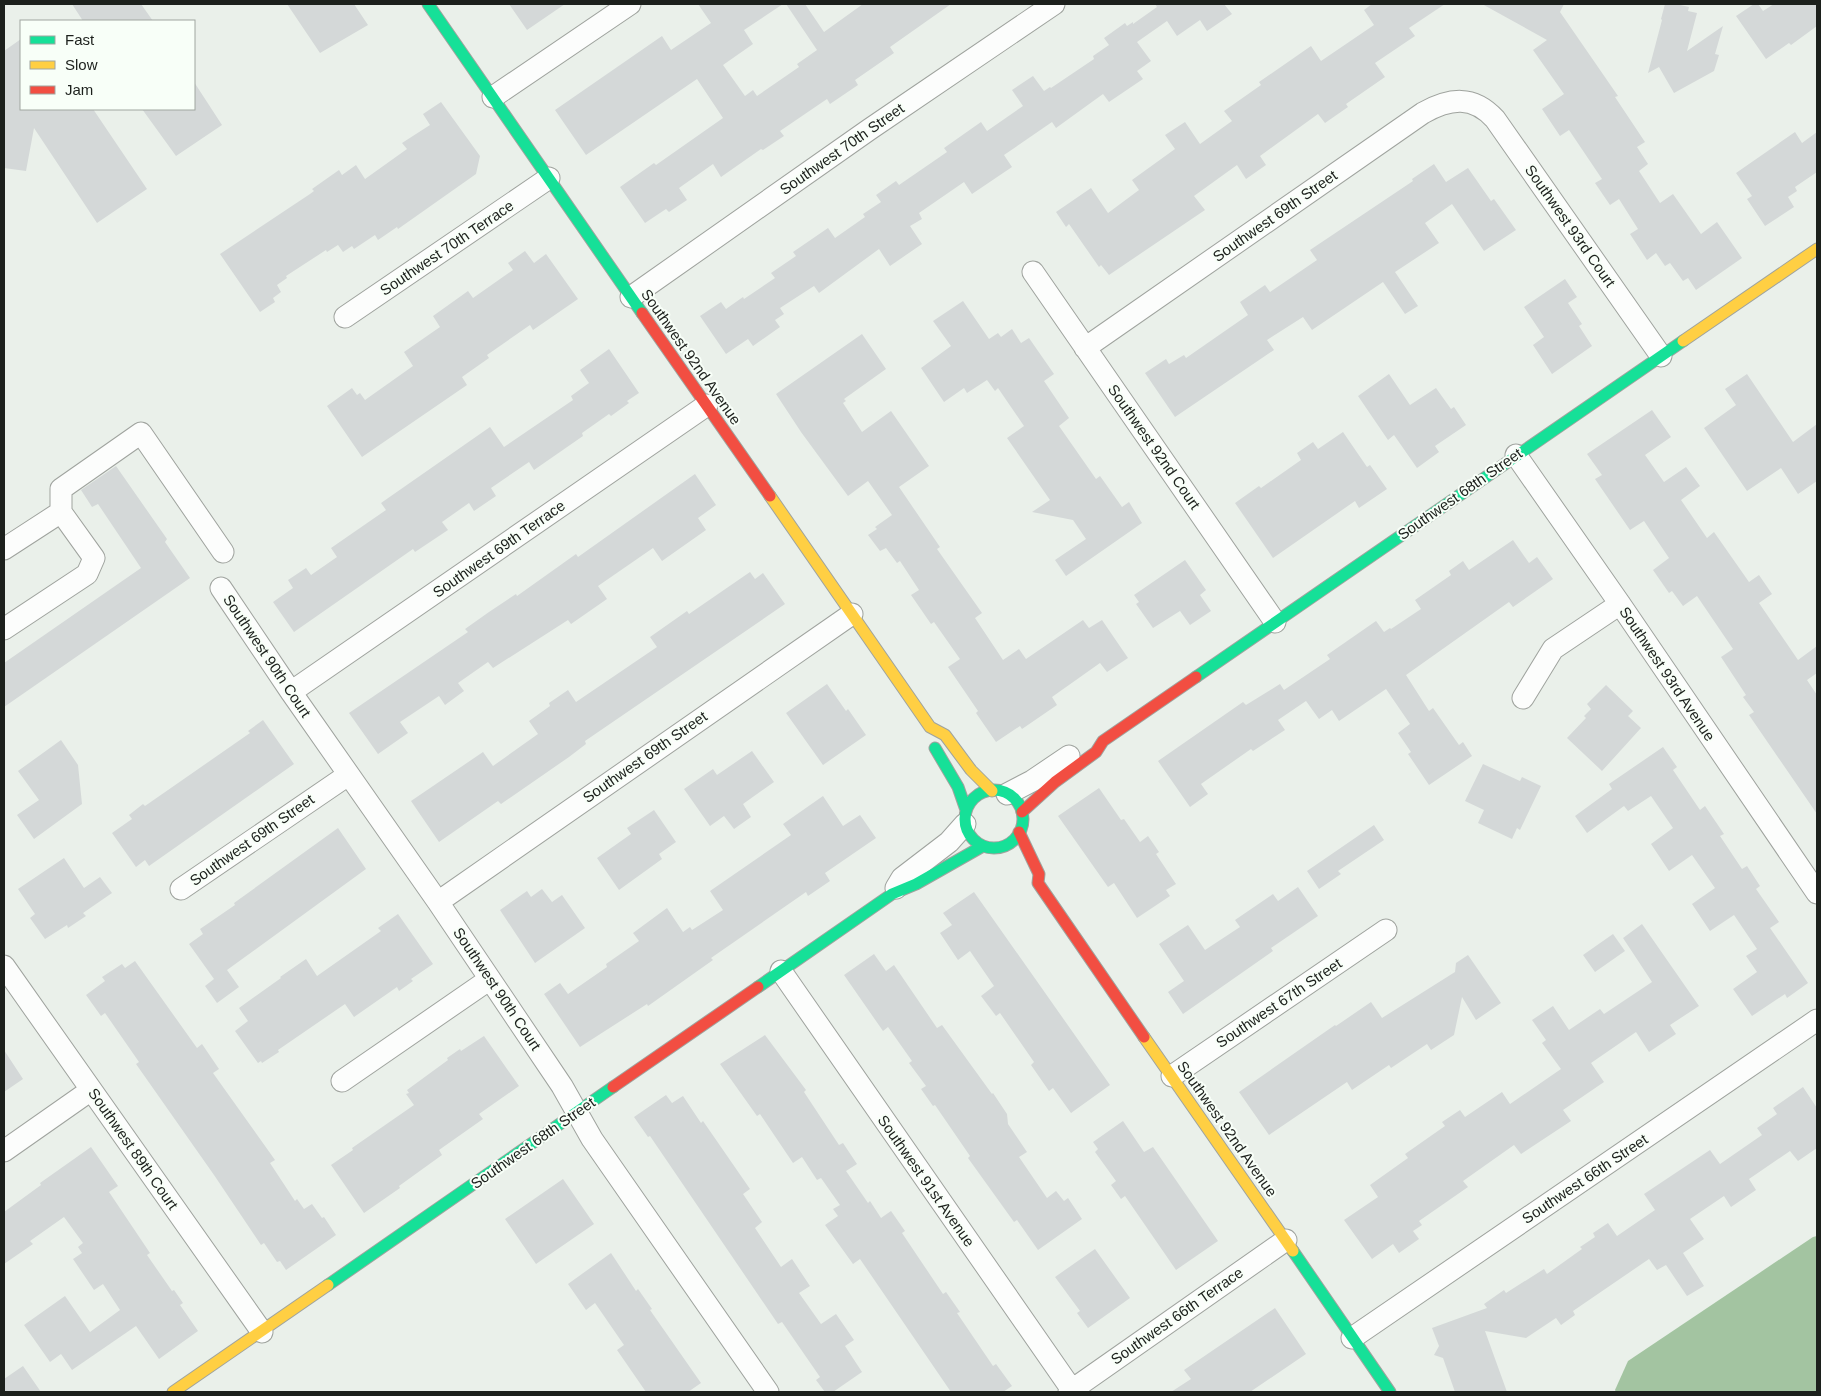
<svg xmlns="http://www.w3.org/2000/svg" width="1821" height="1396" font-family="Arial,sans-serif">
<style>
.water{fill:#a3c4a1}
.building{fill:#d4d8d8}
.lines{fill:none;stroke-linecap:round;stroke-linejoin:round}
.street-casing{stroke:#9fa39e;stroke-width:23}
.fast-casing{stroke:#9fa39e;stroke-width:13}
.slow-casing{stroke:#9fa39e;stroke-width:13}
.jam-casing{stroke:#9fa39e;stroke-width:13}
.street{stroke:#fcfdfc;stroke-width:21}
.fast{stroke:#16e098;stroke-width:11}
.slow{stroke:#ffcf43;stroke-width:11}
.jam{stroke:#f24e42;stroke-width:11}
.labels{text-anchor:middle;stroke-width:4;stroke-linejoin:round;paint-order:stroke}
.street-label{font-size:15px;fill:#1c201c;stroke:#f8fff8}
</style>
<rect width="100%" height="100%" fill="#eaf0ea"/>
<path class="water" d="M1817,1236v156h-201l-1,-2 13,-29 185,-124z"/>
<path class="building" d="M72,4h69l12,17h-70z
M287,4h67l14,21 -48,28z
M509,4h56l-38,26z
M698,4h85l-39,26 9,14 -30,21 22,31 8,-6 4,6 42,-29 -2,-3 20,-14 -31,-46h19l19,28 39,-28h88l-61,43 4,6 -39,27 3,5 -28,19 -3,-5 -47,32 4,5 -21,14 -2,-1 -40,28 -8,-13 -34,24 8,12 -18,12 -3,-3 -21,14 -25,-36 34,-24 2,2 67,-47 -26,-39 -111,76 -31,-45 107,-74 9,14 40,-27z
M1155,4h69l8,10 -25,17 -7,-11 -23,16 -10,-15 -30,21 14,19 -14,10 6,8 -34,23 -6,-8 -47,34 -4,-6 -48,33 8,12 -40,27 -8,-12 -45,31 3,6 -12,7 12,18 -32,22 -11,-17 -60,44 -5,-7 -34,22 4,6 -9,6 5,7 -27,19 -5,-7 -22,15 -26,-38 21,-14 5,7 17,-12 1,2 31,-21 -4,-5 25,-17 -3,-4 35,-24 7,10 30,-21 -2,-3 18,-12 -5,-7 20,-14 3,4 48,-33 -3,-4 37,-26 6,9 36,-25 -11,-16 21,-14 11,15 6,-4 1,1 43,-29 -1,-3 16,-11 -5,-7 21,-15 2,3 6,-4v2l24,-17z
M1372,4h73l-36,24 6,8 -40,27 10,14 -39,27 2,3 -23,16 -7,-9 -58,42 6,9 -20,14 -9,-14 -43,31 11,14 -96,65 -8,-10 -2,2 -30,-43 -3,3 -10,-15 35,-24 17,25 31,-23 -7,-10 43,-31 -10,-14 20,-13 15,22 32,-23 -8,-10 37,-26 -2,-3 52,-36 10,15 53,-36 -10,-15z
M1482,4h82l-4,8 58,84 -3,1 30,45 -8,5 11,17 -9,7 21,32 13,-9 28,40 16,-12 25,36 -46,32 -8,-12 -5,3 -13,-18 -5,3 -9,-13 -9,7 -17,-26 8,-5 -19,-30 -9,6 -15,-22 7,-4 -33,-49 -9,6 -18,-27 22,-15 -31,-44 14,-10z
M1665,4h11l13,3 -1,4 9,2 -10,38 36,-25 -8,28 4,1 -5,16 -40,22 -15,-26 -11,6 14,-53 -1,-1z
M1754,4h4l5,7 11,-7h43v22l-26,19 -2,-2 -23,16 -30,-43z
M21,39v70h72l54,80 -50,34 -63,-95 -8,43 -22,-3v-117z
M194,82l28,43 -46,31 -34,-47h52z
M441,102l39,54 -4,18 -78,55 -1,-2 -19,13 -3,-5 -21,14 -2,-3 -9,6 -5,-7 -11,7 -1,-2 -40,26 1,2 -10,7 4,7 -8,6 2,4 -15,10 -40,-58 90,-60 4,-3 -2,-2 27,-19 3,5 14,-10 9,14 42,-30 -5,-6 28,-18 -7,-11z
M1795,132l7,11 15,-11v40l-22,15 2,4 -9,6 6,10 -29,19 -18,-27 5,-3 -16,-23z
M1434,164l12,18 22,-14 23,33 3,-2 22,31 -32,21 -32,-47 -27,19 14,20 -44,29 23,34 -13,8 -22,-32 -71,48 -9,-13 -36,23 7,10 -99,67 -30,-44 21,-14 3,5 15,-9 2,3 62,-43 -8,-13 25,-17 5,7 47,-32 -7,-10 103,-69 -1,-2z
M525,251l9,12 12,-9 32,45 -45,31 -3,-5 -43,30 2,3 -27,19 5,8 -105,72 -35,-51 25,-18 5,7 3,-2 5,7 48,-34 -9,-14 36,-25 -7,-11 35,-25 5,7 40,-28 -5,-7z
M1565,279l12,18 -9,6 14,21 -3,2 13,20 -40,28 -19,-29 11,-8 -20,-30z
M963,301l26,38 9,-6 3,4 11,-8 9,14 8,-5 25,36 -10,7 25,37 -10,8 37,53 4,-3 22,31 7,-5 13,21 -76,53 -11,-16 31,-21 -13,-19 -41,-8 18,-12 -43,-62 17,-12 -26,-38 -3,3 -8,-11 -20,13 -3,-5 -20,14 -23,-34 30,-22 -18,-25z
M862,334l24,35 -42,30 2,2 -3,2 19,29 29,-21 38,55 -30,21 41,60 -3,2 45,64 -7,5 28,42 16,-11 7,10 57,-39 6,8 13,-8 26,38 -21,14 -7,-9 -48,34 5,8 -35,24 -2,-3 -24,16 -20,-29 2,-2 -30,-44 12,-8 -26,-37 -3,2 -20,-29 8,-5 -19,-29 -3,2 -11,-15 -6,3 -12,-16 9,-6 -2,-2 17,-12 -24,-34 -20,15 -47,-64 -25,-38z
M609,349l30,44 -12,8 2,2 -18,13 -2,-2 -27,19 1,3 -49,34 -5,-8 -38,26 5,8 -22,15 -5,-8 -27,19 6,8 -33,22 -2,-3 -119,83 -21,-30 20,-14 -5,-8 18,-12 5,7 26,-18 -6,-9 55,-38 -5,-7 109,-76 14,20 69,-47 -2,-4 18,-13 -9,-13z
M1389,374l21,31 26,-17 15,21 3,-2 12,18 -31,21 4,6 -22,16 -23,-33 -6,5 -30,-44z
M1747,374l46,68 24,-18v57l-19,13 -17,-26 -34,23 -43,-63 32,-23 -11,-16z
M1652,410l19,27 -26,18 19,27 22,-15 14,19 -19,14 26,38 7,-6 35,50 10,-7 13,19 -13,9 39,57 19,-14v27l-10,7 10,15v119l-68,-99 5,-3 -11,-15 3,-2 -25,-38 12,-8 -36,-53 -14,10 -11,-15 -3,2 -16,-23 16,-12 -25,-37 -14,9 -35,-51 7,-4 -15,-21z
M1343,432l24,35 3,-2 17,24 -28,19 -4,-7 -82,57 -38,-55 24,-17 2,2 40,-28 -4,-7 16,-11 5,7z
M116,466l51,73 -2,3 25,36 -186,129v-44l137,-95 -43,-64 -6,3 -11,-17z
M695,474l21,31 -18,13 8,12 -44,31 -9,-13 -55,38 9,13 -36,25 -3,-4 -75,48 -5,-6 -30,21 6,8 -19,14 -6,-9 -39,26 8,11 -30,21 -29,-41 119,-81 -3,-3 24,-17 27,-18 1,2 59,-42 2,3z
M1513,540l16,23 8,-6 16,22 -40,28 -4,-5 -103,73 23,36 4,-3 26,37 4,-3 9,14 -43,29 -21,-31 3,-2 -13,-19 12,-9 -24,-35 -47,32 -7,-11 -13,9 -13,-18 -28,19 7,10 -32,21 -2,-2 -50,35 7,10 -18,13 -32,-46 85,-59 3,3 34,-21 4,6 46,-31 -3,-4 49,-34 8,11 6,-4 1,1 30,-20 -6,-9 36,-25 -2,-4 14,-10 6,9z
M1185,560l21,30 -6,5 11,16 -21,14 -10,-14 -27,17 -17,-24 3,-2 -5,-7z
M750,572l5,7 8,-6 22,31 -200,137 1,3 -17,13 -68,47 -3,-3 -59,41 -28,-41 72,-49 10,14 45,-32 -9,-13 21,-15 -1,-3 19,-13 8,12 81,-55 -7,-10 37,-26 2,3z
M827,684l19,27 2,-2 18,26 -43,30 -37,-52z
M1606,685l27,26 -5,5 13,12 -39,43 -35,-33 19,-20 -2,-2 7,-7 -4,-5z
M263,720l31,44 -145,102 -4,-6 -9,7 -24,-34 20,-14 -3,-4 14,-11 2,2 105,-73 -2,-2z
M61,740l17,25 4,39 -48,35 -17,-24 22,-15 -21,-29z
M1663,747l14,20 -4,3 27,40 5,-4 19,28 -4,2 22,33 5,-3 13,20 -4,3 23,33 -9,6 38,55 -21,15 -2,-4 -33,22 -19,-27 24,-17 -11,-16 11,-7 -23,-34 -24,16 -18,-27 23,-16 -23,-33 -23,16 -18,-27 22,-16 -22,-32 -23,15 -4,-5 -37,27 -12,-17 37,-27 -3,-5z
M752,751l22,31 -31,22 8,13 -17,12 -10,-13 -14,10 -26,-37 29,-20 4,6z
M1483,764l37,17 2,-4 19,9 -21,44 -3,-2 -5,11 -34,-16 6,-13 -19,-9z
M1099,788l22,32 3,-1 16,23 8,-6 11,16 -3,2 20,30 -10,6 4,6 -33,22 -23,-35 -6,4 -50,-71z
M823,796l20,30 17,-11 16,23 -51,35 5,8 -22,15 -2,-4 -95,66 2,2 -65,46 -1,-2 -67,43 -36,-53 16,-11 8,11 39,-27 -1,-3 33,-23 -6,-8 34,-25 16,24 7,-5 2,3 31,-20 -13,-19 81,-56 -8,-11z
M654,810l22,32 -17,12 3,5 -43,31 -22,-32 34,-24 -4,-6z
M1374,825l10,15 -46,31 3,3 -22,15 -12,-18z
M338,828l28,41 -139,101 12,17 -22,16 -12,-17 9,-7 -25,-35 14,-10 -3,-5 35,-24 -1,-2z
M64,858l20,30 16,-11 12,16 -29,20 3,3 -18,12 -1,-3 -22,14 -15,-21 5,-4 -17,-25z
M1298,887l20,29 -47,32 2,3 -90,63 -15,-22 16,-11 -25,-37 29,-19 17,25 35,-23 -5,-7 38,-26 5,7z
M542,889l10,13 10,-7 23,33 -50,35 -35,-53 27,-19 4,6z
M974,892l136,193 -39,28 -18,-25 -4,3 -18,-26 3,-3 -34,-49 -4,3 -15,-20 13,-10 -24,-35 -12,9 -18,-27 12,-8 -9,-12z
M398,914l35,50 -22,15 2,2 -14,10 -2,-4 -43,30 -9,-13 -67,46 1,2 -17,11 -1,-2 -3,2 -23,-32 13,-10 -9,-13 42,-30 -1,-1 26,-18 11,17 64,-45 -3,-3z
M1642,924l57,82 -29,19 6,9 -27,18 -13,-20 -45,31 13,19 -41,28 8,11 -50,33 -7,-9 -51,36 5,6 -49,34 3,4 -9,6 6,8 -20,14 -6,-9 -21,15 -28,-39 34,-23 -8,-12 38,-27 -3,-4 40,-28 -3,-4 18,-12 5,7 37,-25 8,12 51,-35 -19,-26 4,-3 -14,-20 21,-14 16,24 31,-21 4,5 48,-32 -29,-44z
M1613,934l12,17 -30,21 -12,-17z
M874,954l12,17 8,-6 43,63 5,-3 50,69 1,-1 14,21 1,10 19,28 -8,5 28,41 9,-7 8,10 4,-3 14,21 -44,31 -21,-30 -3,2 -46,-64 2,-2 -35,-51 -2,1 -12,-17 5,-3 -17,-23 3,-2 -24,-34 -5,4 -39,-56z
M1468,955l33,48 -25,17 -14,-23 -8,38 -23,15 -4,-6 -36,24 -2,-3 -37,25 -5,-8 -78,53 -30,-43 96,-67 1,1 35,-24 11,16 73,-46 1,-9z
M135,961l62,87 5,-4 17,25 -6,4 62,87 -5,3 25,38 2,-2 7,10 8,-5 10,14 2,-1 12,18 -50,35 -6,-9 -3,1 -13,-19 -3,2 -47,-70 -78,-111 3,-2 -34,-49 -4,3 -15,-21 19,-14 -3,-4 20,-13 3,4z
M765,1035l41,55 -2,2 35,53 4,-2 14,21 -11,7 22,32 2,-2 11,17 10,-7 14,20 -3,2 41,61 3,-2 14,20 -3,1 36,53 3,-2 16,22 -9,6h-52l-91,-133 -7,5 -28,-39 13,-9 -5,-7 7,-4 -19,-27 -4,2 -15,-23 -9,6 -33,-49 -3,2 -37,-52z
M484,1036l35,50 -40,28 4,5 -44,31 3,5 -43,31 1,2 -36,25 -33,-48 22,-15 -1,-2 62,-43 -8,-11 3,-1 -2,-3 41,-30 -1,-2 13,-9 1,2z
M4,1050l19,29 -19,13z
M1803,1087l14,21v40l-19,13 -8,-10 -41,28 7,11 -25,17 -7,-11 -34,23 14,20 -21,14 21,33 -17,10 -21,-31 -9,5 -8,-11 -76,52 2,4 -14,10 -5,-7 -30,20 -41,-7 22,61h-52l-12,-34 -9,-3 5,-9 -7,-18 55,-20 -3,-4 20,-14 2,3 38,-24 3,5 35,-25 -2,-2 15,-10 -2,-4 15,-10 9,13 38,-26 -11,-16 66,-44 10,14 42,-29 -5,-7 20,-14 -4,-6z
M666,1095l6,8 11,-7 18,27 2,-2 47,68 -7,5 19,28 -7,6 26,39 11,-8 18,27 -11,7 22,31 15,-10 18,26 -9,6 17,26 -29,20h-8l-9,-12 4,-3 -38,-55 -4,2 -128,-188 -2,1 -14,-20z
M1123,1121l21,31 9,-5 65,94 -42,29 -51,-74 -4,3 -10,-14 5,-4 -21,-29 3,-3 -5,-7z
M91,1147l27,39 -9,6 41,61 -3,2 25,36 2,-1 9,13 -3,2 18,26 -39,28 -23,-33 -64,44 -11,-16 -11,8 -26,-37 41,-29 25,36 30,-22 -17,-26 -9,6 -21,-31 9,-6 -4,-6 5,-4 -19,-26 -34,24 3,3 -29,20v-52l37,-27 -1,-2z
M563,1179l31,45 -58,40 -31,-45z
M1095,1249l35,49 -42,30 -11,-15 3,-2 -25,-34z
M611,1253l25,38 2,-2 14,20 -2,1 51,73 -13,9h-42l-29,-42 7,-5 -29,-42 -9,7 -18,-26z
M1275,1308l31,46 -56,38h-79l20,-13 -7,-9z
M23,1366l18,26h-37v-13z"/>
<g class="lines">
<g class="street-casing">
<path id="street" d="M493,97l137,-93
M1033,272l242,350
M631,297l239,-168 184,-125
M345,317l204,-139
M1085,348l338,-235c27,-15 50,-18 72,6l166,237
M1516,455l104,149 197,289
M4,549l57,-37v-23l80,-56 82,119
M221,588l70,104 147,210 124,184 30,53 176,253
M4,629l83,-55 7,-16 -33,-46
M291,692l416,-287
M1523,698l30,-49 67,-45
M1007,794l25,-13 37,-25
M896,888l6,-10 47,-36 16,-18
M181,889l167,-114
M438,902l414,-288
M4,966l258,366
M781,971l291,419
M1172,1076l214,-146
M342,1081l148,-102
M4,1151l87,-61
M1352,1338l465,-318
M1069,1392l217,-152"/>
</g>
<g class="fast-casing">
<path id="fast" d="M428,4l214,309
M1196,677l487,-336
M935,748l23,39 8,23
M965 819a29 29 0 1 1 58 0a29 29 0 1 1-58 0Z
M758,987l134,-93 24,-10 67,-38
M1293,1251l97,141
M328,1285l285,-198"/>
</g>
<g class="slow-casing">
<path id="slow" d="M1683,341l134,-92
M770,496l160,231 15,8 26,35 21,21
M1144,1037l149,214
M173,1392l155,-107"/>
</g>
<g class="jam-casing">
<path id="jam" d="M642,313l128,183
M1022,812l33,-30 41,-30 7,-11 93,-64
M1019,832l20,42 -1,9 106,154
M613,1087l145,-100"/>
</g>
<use href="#street" class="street"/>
<use href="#fast" class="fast"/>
<use href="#slow" class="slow"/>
<use href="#jam" class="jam"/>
</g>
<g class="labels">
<g class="street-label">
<text transform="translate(842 149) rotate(-35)" y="5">Southwest 70th Street</text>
<text transform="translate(1275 216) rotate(-35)" y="5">Southwest 69th Street</text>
<text transform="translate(1570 226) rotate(55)" y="5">Southwest 93rd Court</text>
<text transform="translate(447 248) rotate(-34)" y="5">Southwest 70th Terrace</text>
<text transform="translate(691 357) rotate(55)" y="5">Southwest 92nd Avenue</text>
<text transform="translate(1154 447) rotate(55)" y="5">Southwest 92nd Court</text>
<text transform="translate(1460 494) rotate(-35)" y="5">Southwest 68th Street</text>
<text transform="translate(499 549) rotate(-35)" y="5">Southwest 69th Terrace</text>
<text transform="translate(267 656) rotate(56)" y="5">Southwest 90th Court</text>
<text transform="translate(1667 674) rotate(56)" y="5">Southwest 93rd Avenue</text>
<text transform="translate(645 757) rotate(-35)" y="5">Southwest 69th Street</text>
<text transform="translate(252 840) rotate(-35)" y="5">Southwest 69th Street</text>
<text transform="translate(497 989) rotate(56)" y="5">Southwest 90th Court</text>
<text transform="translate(1279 1003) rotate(-34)" y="5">Southwest 67th Street</text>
<text transform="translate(1227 1129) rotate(55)" y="5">Southwest 92nd Avenue</text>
<text transform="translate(533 1143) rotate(-35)" y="5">Southwest 68th Street</text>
<text transform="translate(133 1149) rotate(55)" y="5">Southwest 89th Court</text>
<text transform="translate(1585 1179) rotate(-34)" y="5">Southwest 66th Street</text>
<text transform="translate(926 1181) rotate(55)" y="5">Southwest 91st Avenue</text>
<text transform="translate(1177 1316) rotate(-35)" y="5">Southwest 66th Terrace</text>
</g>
</g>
<rect width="1821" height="1396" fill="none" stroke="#1c201c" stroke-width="10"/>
<rect x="20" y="20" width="175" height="90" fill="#f8fff8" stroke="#a0a6a0"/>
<rect x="30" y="36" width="25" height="8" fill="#16e098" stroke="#a0a6a0"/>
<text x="65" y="45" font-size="15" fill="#1c201c">Fast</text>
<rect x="30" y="61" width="25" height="8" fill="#ffcf43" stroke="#a0a6a0"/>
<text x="65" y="70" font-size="15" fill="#1c201c">Slow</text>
<rect x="30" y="86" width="25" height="8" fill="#f24e42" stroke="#a0a6a0"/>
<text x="65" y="95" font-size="15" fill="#1c201c">Jam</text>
</svg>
